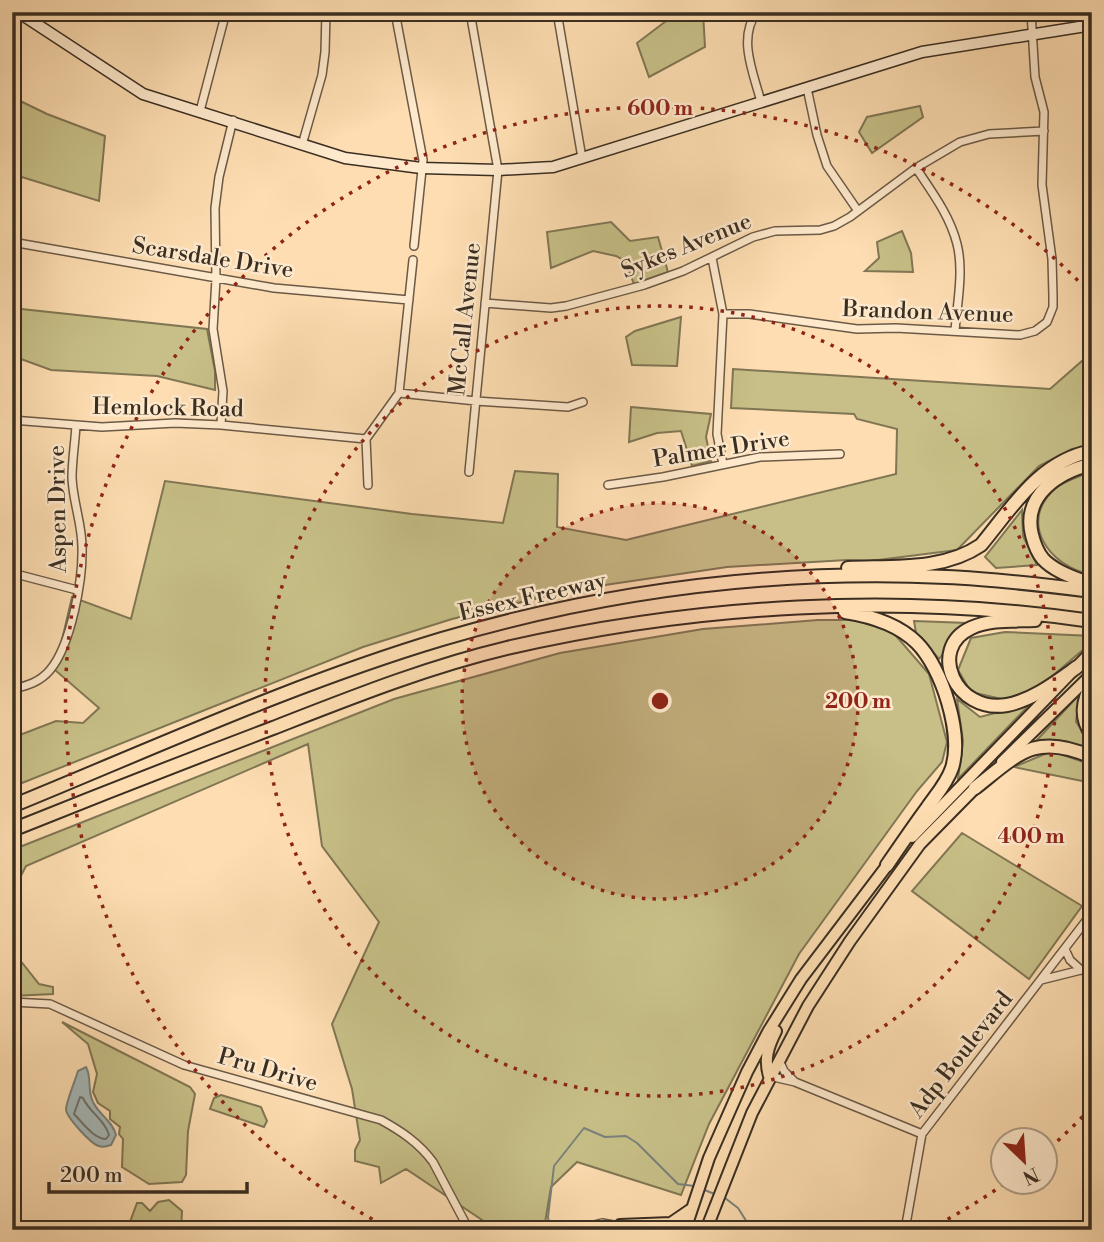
<svg xmlns="http://www.w3.org/2000/svg" width="1104" height="1242" font-family="'Libre Bodoni',serif">
<style>
.green{fill:#c7bf87;stroke:#807654;stroke-width:2}
.water{fill:#a5b8b8;stroke:#7a817c;stroke-width:2}
.lines{fill:none;stroke-linecap:round;stroke-linejoin:round}
.shore{stroke:#70736d;stroke-width:2}
.stream{stroke:#7a817c;stroke-width:2}
.street-casing{stroke:#6b5a46;stroke-width:10}
.secondary-casing{stroke:#3a2e22;stroke-width:13}
.primary-casing{stroke:#3a2e22;stroke-width:14}
.highway-casing{stroke:#3a2e22;stroke-width:16}
.street{stroke:#fee9cc;stroke-width:7}
.secondary{stroke:#fee9cc;stroke-width:10}
.primary{stroke:#fdddb1;stroke-width:10}
.highway{stroke:#fdddb1;stroke-width:12}
.ring{fill:none;stroke:#8f2418;stroke-width:3.5;stroke-dasharray:3.5 7}
.labels{text-anchor:middle;stroke-width:5;stroke-linejoin:round;paint-order:stroke}
.street-label{font-size:23px;fill:#3a2e22;stroke:#fee9cc}
.centre{fill:#8f2418;stroke:#fee9cc;stroke-width:3.5}
.ring-label{font-size:21px;text-anchor:middle;font-weight:bold;fill:#8f2418;stroke:#fee9cc;stroke-width:5;stroke-linejoin:round;paint-order:stroke}
</style>
<rect width="100%" height="100%" fill="#fdddb1"/>
<filter id="stains"><feTurbulence type="fractalNoise" baseFrequency=".00286" numOctaves="4"/><feColorMatrix values="0 0 0 0 .2 0 0 0 0 .09 0 0 0 0 .02 0 0 0 .5 -.17"/></filter>
<radialGradient id="worn" r=".72"><stop offset=".6" stop-color="#630" stop-opacity="0"/><stop offset="1" stop-color="#630" stop-opacity=".3"/></radialGradient>
<path class="green" d="M678,12h25l2,35 -56,30 -12,-34z
M12,97l35,17 58,22 -6,65 -87,-27z
M920,106l3,11 -51,36 -13,-21 8,-15z
M611,222l19,19 28,-4 10,35 -34,12 -9,-23 -9,-5 -23,-5 -42,17 -4,-36z
M902,231l9,22 2,19 -48,-1 14,-13 -2,-16z
M12,308l195,21 8,42v19l-58,-14 -106,-6 -30,-11h-9z
M681,317l-4,49 -45,-1 -6,-28 9,-6z
M1092,343v103l-20,3 -33,17 -82,84 -87,11 -23,-1 -120,7 -156,23 -119,29 -89,28 -351,140v-49l44,-17 27,2 16,-15 -44,-38 17,-73 59,22 34,-138 247,33 91,9 12,-52 43,3 -1,53 69,13 270,-66 1,-45 -40,-10 -3,-5 -123,-6 2,-39 317,20 33,-29z
M631,407l80,7 -5,23 5,24 -19,5 -11,-35 -24,2 -28,9z
M1087,473h5v102c-43,-8 -76,-54 -35,-88 8,-6 21,-10 30,-14z
M1022,510l1,26 14,29 -41,3 -11,-11z
M818,620h38l35,10 38,44 18,68 -5,20 -25,29 -118,163 -90,170 -28,71 -104,-33 -26,25 -6,36 -28,7h-20l-91,-61 -25,14 -2,-16 -24,-6v-11l5,-10 -8,-51 -20,-65 47,-102 -57,-76 -14,-102 -282,122 -14,27v-43l382,-151 166,-46 143,-24z
M914,621l53,2 -28,36 -23,-26z
M1005,632l87,4v6l-50,43 -36,15 -35,-8 -13,-22 13,-32z
M1079,695l-3,27 16,21v8l-27,-10h-29z
M957,699l23,18 50,-13 -72,75 5,-38z
M1052,751l40,14v18l-78,-16z
M962,833l120,73 -53,73 -117,-88z
M12,950l27,34 14,3v7l-41,2z
M62,1022l128,65 5,7 -7,37 -2,44 -4,7 -33,2 -27,-17 1,-28 -4,-5 1,-7 -10,-8v-8l-12,-8 -5,-11 4,-18 -9,-30z
M221,1095l40,12 6,14 -3,6 -54,-18 4,-11z
M169,1200l13,11 -1,19h-54l10,-27h5l8,8 8,-9z"/>
<path class="water" d="M86,1067c6,10 1,24 7,35 6,13 19,18 23,33l-5,10c-5,1 -7,3 -12,1 -8,-2 -33,-29 -33,-37 1,-9 9,-28 12,-38z"/>
<g class="lines">
<path class="shore" d="M80,1097l3,1c6,14 22,22 26,37l-3,4c-12,0 -24,-17 -32,-25z"/>
<path class="stream" d="M702,1189l15,6
M725,1198l13,10 14,22
M550,1230l-2,-13 6,-51 30,-38 21,9 21,-1 11,7 41,41 16,2"/>
<g class="street-casing">
<path id="street" d="M395,12l28,148 -9,86
M557,12l25,146
M757,12c-20,26 -3,62 4,90
M558,18l27,-6
M807,88l10,47 10,31 31,45
M200,111l26,-99
M302,145l20,-70 3,-23 1,-40
M916,168c16,24 34,48 41,76 7,27 0,60 -2,87
M12,242l262,46 135,12
M712,258l11,56 -6,120 6,30
M485,303l66,5 15,-2 78,-21 39,-14 70,-34 22,-6 45,-1 14,-4 16,-9 66,-49 44,-26 29,-8 55,-3
M723,314h26l108,15 39,-1 124,7 15,-4 12,-9 6,-15v-11l-1,-37 -10,-74 2,-73 -9,-35 -4,-65
M399,393l77,8 92,6 15,-5
M12,420l90,7 73,-4 46,2 145,14
M221,425l2,-34 -10,-62 3,-50 -1,-71 4,-31 14,-57
M469,472l29,-302 -28,-158
M368,485l-2,-46 33,-46 14,-133
M608,485l55,-8 97,-20 80,-3
M12,573l65,17
M12,689c15,-3 28,-7 38,-19 21,-25 33,-90 32,-123 0,-23 -9,-45 -10,-69 0,-17 3,-35 4,-53
M1065,949l5,11 11,10
M1041,980l40,-10 11,2
M12,1002l38,2 134,61 197,55c20,11 38,23 52,42l36,68
M779,1060l5,11 10,10
M769,1076l26,6 127,52
M573,1230l29,-7 40,7
M905,1230l17,-96 170,-221"/>
</g>
<g class="secondary-casing">
<path id="secondary" d="M18,12l125,82 202,64 76,10 77,2 55,-3 369,-115 170,-27"/>
</g>
<g class="primary-casing">
<path id="primary" d="M1002,762l90,-88
M912,837l180,-186
M769,1076c-5,-17 -1,-29 7,-45
M620,1225l51,-2 19,-13
M685,1230l24,-72 38,-86 21,-40 33,-53 91,-120
M706,1230l46,-117 56,-107 42,-65 70,-97 60,-61"/>
</g>
<g class="highway-casing">
<path id="highway" d="M1092,464c-33,8 -70,31 -60,71 2,8 5,17 11,24 12,13 33,19 49,26
M848,568c45,-2 95,3 133,-23 32,-39 59,-84 111,-94
M845,612c26,4 53,12 72,31 25,25 46,91 35,125 -5,15 -16,27 -25,40 -14,19 -27,38 -40,57
M1035,620c-21,1 -45,-1 -64,8 -44,20 -16,86 36,77 26,-5 49,-23 70,-38
M1092,682c-9,19 -13,35 0,53
M975,788c43,-34 60,-56 117,-31
M12,806c142,-58 283,-123 430,-167 163,-48 334,-70 504,-62 49,2 98,8 146,14
M12,830c87,-35 174,-69 261,-102 77,-30 154,-61 234,-80 191,-44 390,-55 585,-27"/>
</g>
<use href="#street" class="street"/>
<use href="#secondary" class="secondary"/>
<use href="#primary" class="primary"/>
<use href="#highway" class="highway"/>
</g>
<circle cx="660" cy="701" r="198" fill="#8f2418" fill-opacity=".12"/>
<g class="ring">
<circle cx="660" cy="701" r="198"/>
<circle cx="660" cy="701" r="395"/>
<path d="M1090 1109A593 593 0 0 1 1045 1152M1004 1184A593 593 0 0 1 929 1229M391 1229A593 593 0 1 1 1090 293"/>
</g>
<g class="labels">
<g class="street-label">
<text transform="translate(686 245) rotate(-22)" y="8">Sykes Avenue</text>
<text transform="translate(213 257) rotate(9)" y="8">Scarsdale Drive</text>
<text transform="translate(928 311) rotate(2)" y="8">Brandon Avenue</text>
<text transform="translate(464 319) rotate(-84)" y="8">McCall Avenue</text>
<text transform="translate(168 407) rotate(1)" y="8">Hemlock Road</text>
<text transform="translate(721 448) rotate(-9)" y="8">Palmer Drive</text>
<text transform="translate(57 509) rotate(-91)" y="8">Aspen Drive</text>
<text transform="translate(532 596) rotate(-13)" y="8">Essex Freeway</text>
<text transform="translate(960 1054) rotate(-52)" y="8">Adp Boulevard</text>
<text transform="translate(268 1069) rotate(16)" y="8">Pru Drive</text>
</g>
</g>
<circle cx="660" cy="701" r="10" class="centre"/>
<g class="ring-label">
<text x="660" y="115">600 m</text>
<text x="858" y="708">200 m</text>
<text x="1031" y="843">400 m</text>
</g>
<rect width="1104" height="1242" fill="none" stroke="#fdddb1" stroke-width="42"/>
<rect x="14" y="14" width="1076" height="1214" fill="none" stroke="#3a2e22" stroke-width="3.5"/>
<rect x="21" y="21" width="1062" height="1200" fill="none" stroke="#3a2e22" stroke-width="2"/>
<g transform="translate(1024 1161) rotate(155)"><circle r="33" fill="#fee9cc" stroke="#b09e88" stroke-width="2"/>
<path d="M0-5L12 26L0 18L-12 26Z" fill="#8f2418"/>
<text y="-10" font-size="19" font-weight="bold" text-anchor="middle" fill="#3a2e22">N</text>
</g>
<path d="M49 1182v10h198v-10" fill="none" stroke="#3a2e22" stroke-width="3.5"/>
<text x="60" y="1182" font-size="21" fill="#3a2e22" stroke="#fee9cc" stroke-width="5" paint-order="stroke">200 m</text>
<rect width="100%" height="100%" filter="url(#stains)"/>
<rect width="100%" height="100%" fill="url(#worn)"/>
</svg>
